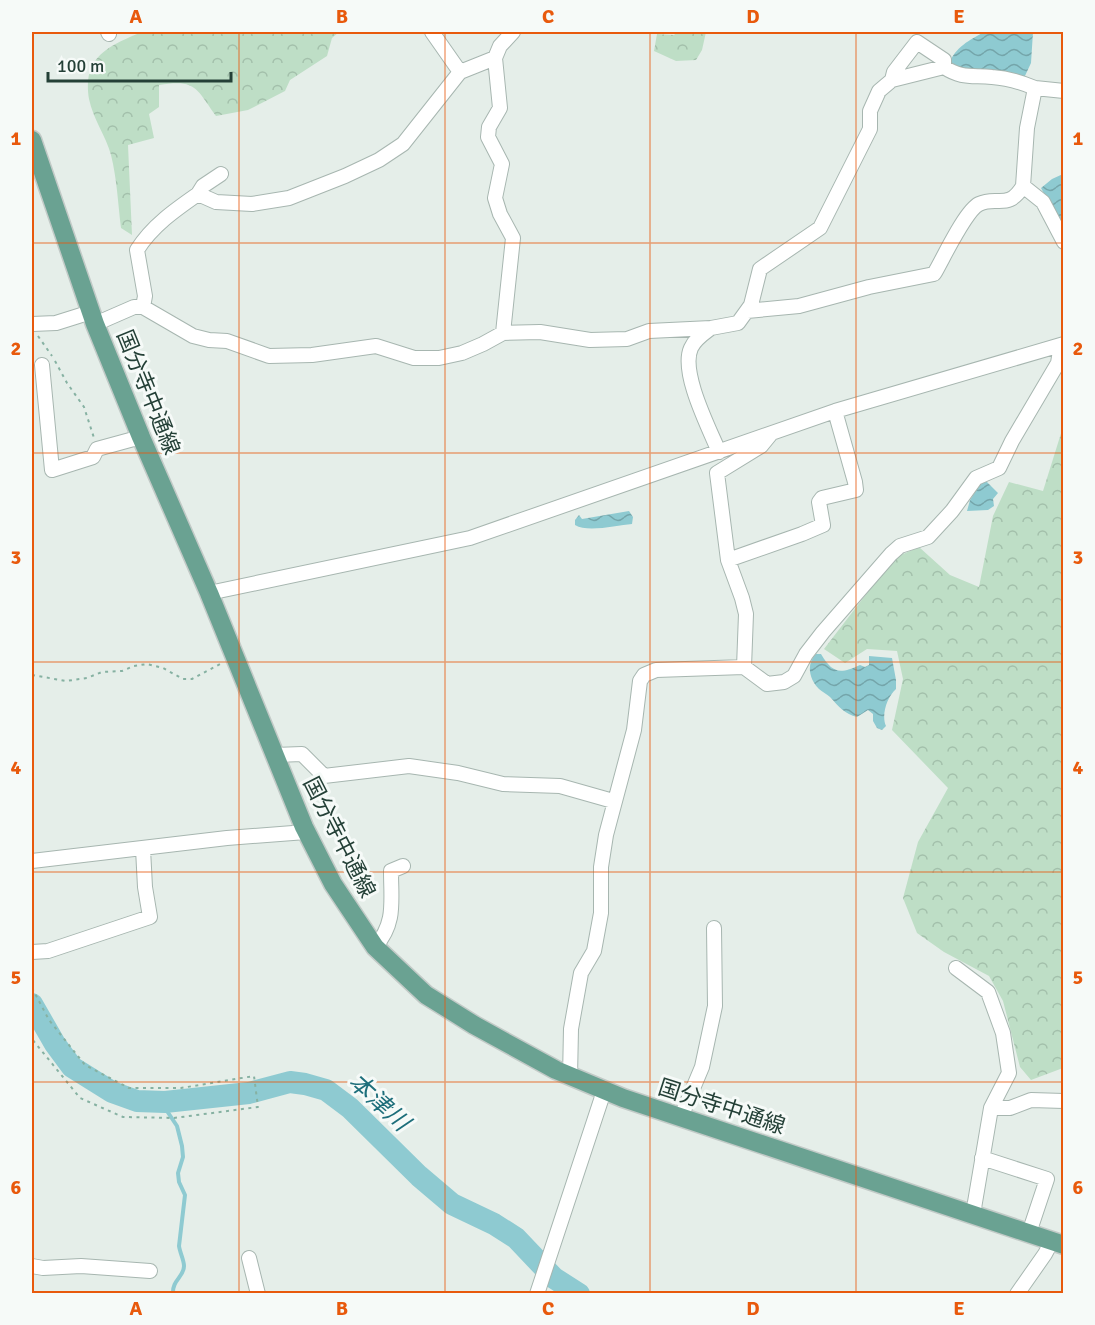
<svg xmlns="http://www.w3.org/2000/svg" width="1095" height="1325" font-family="Signika,'Noto Sans JP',sans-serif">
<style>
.forest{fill:url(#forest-crowns)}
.water{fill:url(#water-waves)}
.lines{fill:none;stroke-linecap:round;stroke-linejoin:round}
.stream{stroke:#8ecad1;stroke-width:4}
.river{stroke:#8ecad1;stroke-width:22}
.minor-casing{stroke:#a7b6b0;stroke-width:16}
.primary-casing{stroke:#c2cac7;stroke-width:21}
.path{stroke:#86b1a2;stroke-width:2;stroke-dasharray:3 4.5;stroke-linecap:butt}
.minor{stroke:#fff;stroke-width:14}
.primary{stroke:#6aa292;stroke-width:18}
.grid{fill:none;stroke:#e8590c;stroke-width:1.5;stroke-opacity:0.55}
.labels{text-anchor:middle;stroke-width:6;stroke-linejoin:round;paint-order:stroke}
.street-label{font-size:22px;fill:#244037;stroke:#f6faf8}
.water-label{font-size:24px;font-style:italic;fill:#1e6f7b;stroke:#f6faf8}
.neatline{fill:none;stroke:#e8590c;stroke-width:2}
.grid-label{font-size:20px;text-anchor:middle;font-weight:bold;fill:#e8590c}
</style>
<defs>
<pattern id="forest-crowns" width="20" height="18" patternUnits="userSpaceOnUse" patternTransform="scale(1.5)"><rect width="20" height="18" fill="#bedec6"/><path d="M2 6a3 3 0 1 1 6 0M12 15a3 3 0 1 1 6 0" fill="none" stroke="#a3c0ab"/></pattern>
<pattern id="water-waves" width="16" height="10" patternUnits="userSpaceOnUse" patternTransform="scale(1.5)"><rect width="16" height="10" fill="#8ecad1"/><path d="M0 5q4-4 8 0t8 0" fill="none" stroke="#74a5aa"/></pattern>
</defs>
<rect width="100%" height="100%" fill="#e5eee9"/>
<path class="forest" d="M142,32h197l-7,6 -5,18 -37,24 -5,11 -37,19 -32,6c-20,-28 -20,-37 -57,-31v22l-10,7 5,24 -26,7 4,90 -11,-7c-3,-24 -4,-49 -10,-73 -5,-19 -18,-36 -22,-56 -7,-42 19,-53 53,-67z
M677,32h29l-4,18 -6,10 -20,1 -22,-10 3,-17 17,1z
M1063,427v641l-32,12 -11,-13 -17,-66 -14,-25 -45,-24 -27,-19 -14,-35 15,-56 30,-54 -56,-58 11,-51 -6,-28 -30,-2 -22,14 -21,-14 70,-91 25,-11 31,28 29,12 14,-71 16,-34 34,9z"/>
<path class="water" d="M984,32h49l-2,31 -7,15 -60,-7 -15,-7c6,-17 21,-24 35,-32z
M1063,174v54l-22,-40 11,-9z
M982,481h4l12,12 -5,6 1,7 -6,4 -21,1 3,-11z
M629,511l4,6 -1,7c-15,1 -44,9 -57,1v-5l4,-5 3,4z
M816,654h5c12,20 19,20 39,11l5,2 4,-2v-9l23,2 4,22v9c-9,8 -15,26 -10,37l-4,4 -5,-2 -4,-7v-7l-5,-4 -11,7c-12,-3 -18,-10 -27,-20 -3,-3 -8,-5 -11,-8 -10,-10 -13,-25 -3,-35z"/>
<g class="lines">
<path class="stream" d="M165,1102l2,9 10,15 5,20 1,11 -5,16 1,9 6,13 -6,51c1,7 5,14 5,20 0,11 -12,14 -11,28"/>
<path class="river" d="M32,1004l23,40 17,23 40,25 25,9 28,1 84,-9 41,-11 15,2 21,6 24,18 69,68 33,28 42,20 22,14 38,40 25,16"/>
<g class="minor-casing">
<path id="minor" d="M108,32l1,2
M432,32l28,40
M944,67c18,12 28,8 48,10 15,1 29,5 43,11l-8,40 -4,58
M1035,88l29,3
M221,174l-18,12 -5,8 18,8 36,2 37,-6 56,-22 34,-16 24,-16 57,-72 35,-14
M143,307l2,-11 -8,-46c15,-24 38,-40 61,-56
M747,311l52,-5 70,-19 65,-13c9,-15 31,-63 45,-70 18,-9 29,7 44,-18l20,16 21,40
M32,324l24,-1 35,-11
M95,324l39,-17h9l50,29 16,4 18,1 42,15 43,-1 64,-9 38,12h25l23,-5 21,-9 20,-11 10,-95 -13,-24 -5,-16 7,-34 -14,-27 1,-10 11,-19 -5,-50 5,-12 13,-14
M711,328c-8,6 -16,11 -20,20 -11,24 18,80 28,104
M503,333l37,-1 50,8 37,-1 22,-8 62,-3 27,-5 13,-18 9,-36 60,-41 50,-99v-18l9,-20 13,-11 2,-8 23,-30 27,18v7l-52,13
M42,365l10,105 41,-13 4,-8 44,-12
M728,560l74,-26 21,-9 -4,-23 3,-4 34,-8 -1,-8 -20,-71
M209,593l261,-55 365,-127 229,-67
M744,667l23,17 17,-2 10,-6 12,-22 17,-22 68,-78 9,-8 28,-9 24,-26 24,-33 23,-10 13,-27 46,-78 3,-18
M275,755l27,-1 22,22 85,-10 49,7 45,11 57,2 53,15
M32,861l195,-23 79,-6
M375,947c21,-24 16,-45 16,-76l12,-5
M32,952l16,-1 102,-34 -5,-30 -2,-38
M956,968l32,24 15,41 6,40 -18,35 -18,106
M570,1077l1,-48 10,-56 13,-22 7,-38v-46l5,-32 28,-105 6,-49 4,-6 12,-5 88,-3 2,-53 -4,-16 -14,-38 -11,-87 44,-27 9,-11
M991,1108h19l21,-8 33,1
M681,1117l21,-50 13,-61 -1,-78
M982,1158l65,21 -18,54
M249,1258l9,36
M32,1266l11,2 38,-2 69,5
M537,1294l67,-203
M1017,1294l28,-40 7,-13"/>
</g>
<g class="primary-casing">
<path id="primary" d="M32,140l63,184 46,113 68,156 95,234 29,57 42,63 51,48 48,30 82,45 67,28 441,147"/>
</g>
<path class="path" d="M38,336l14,20
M55,361l12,22 17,24 10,31
M32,675l34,6 21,-3 15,-6 20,-1 12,-5 13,-2 16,4 20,11h9l30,-16
M32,988l17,32 36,45 44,23h52l73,-12 4,31 -84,11 -51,-1 -43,-19 -48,-59"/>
<use href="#minor" class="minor"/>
<use href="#primary" class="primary"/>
</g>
<path class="grid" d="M239,32v1262M445,32v1262M650,32v1262M856,32v1262M32,243h1032M32,453h1032M32,662h1032M32,872h1032M32,1082h1032"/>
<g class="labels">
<g class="street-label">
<text transform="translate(149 392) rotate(68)" y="8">国分寺中通線</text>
<text transform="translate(340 837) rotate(63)" y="8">国分寺中通線</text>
<text transform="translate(722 1106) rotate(18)" y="8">国分寺中通線</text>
</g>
<g class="water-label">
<text transform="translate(379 1102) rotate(42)" y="8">本津川</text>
</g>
</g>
<rect width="1095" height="1325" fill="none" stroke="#f6faf8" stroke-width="66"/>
<path d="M48 72v9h183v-9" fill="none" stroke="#244037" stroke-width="3"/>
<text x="57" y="72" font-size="18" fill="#244037" stroke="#f6faf8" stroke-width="4.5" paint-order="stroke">100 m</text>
<rect x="33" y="33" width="1029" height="1259" class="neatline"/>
<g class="grid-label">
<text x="136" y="23">A</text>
<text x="342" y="23">B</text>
<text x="548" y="23">C</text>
<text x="753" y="23">D</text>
<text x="959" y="23">E</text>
<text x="16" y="145">1</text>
<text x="1078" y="145">1</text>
<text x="16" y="355">2</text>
<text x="1078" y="355">2</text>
<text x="16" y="564">3</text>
<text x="1078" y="564">3</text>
<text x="16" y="774">4</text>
<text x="1078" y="774">4</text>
<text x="16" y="984">5</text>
<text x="1078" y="984">5</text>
<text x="16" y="1194">6</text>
<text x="1078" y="1194">6</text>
<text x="136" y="1315">A</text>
<text x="342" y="1315">B</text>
<text x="548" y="1315">C</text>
<text x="753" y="1315">D</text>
<text x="959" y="1315">E</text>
</g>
</svg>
